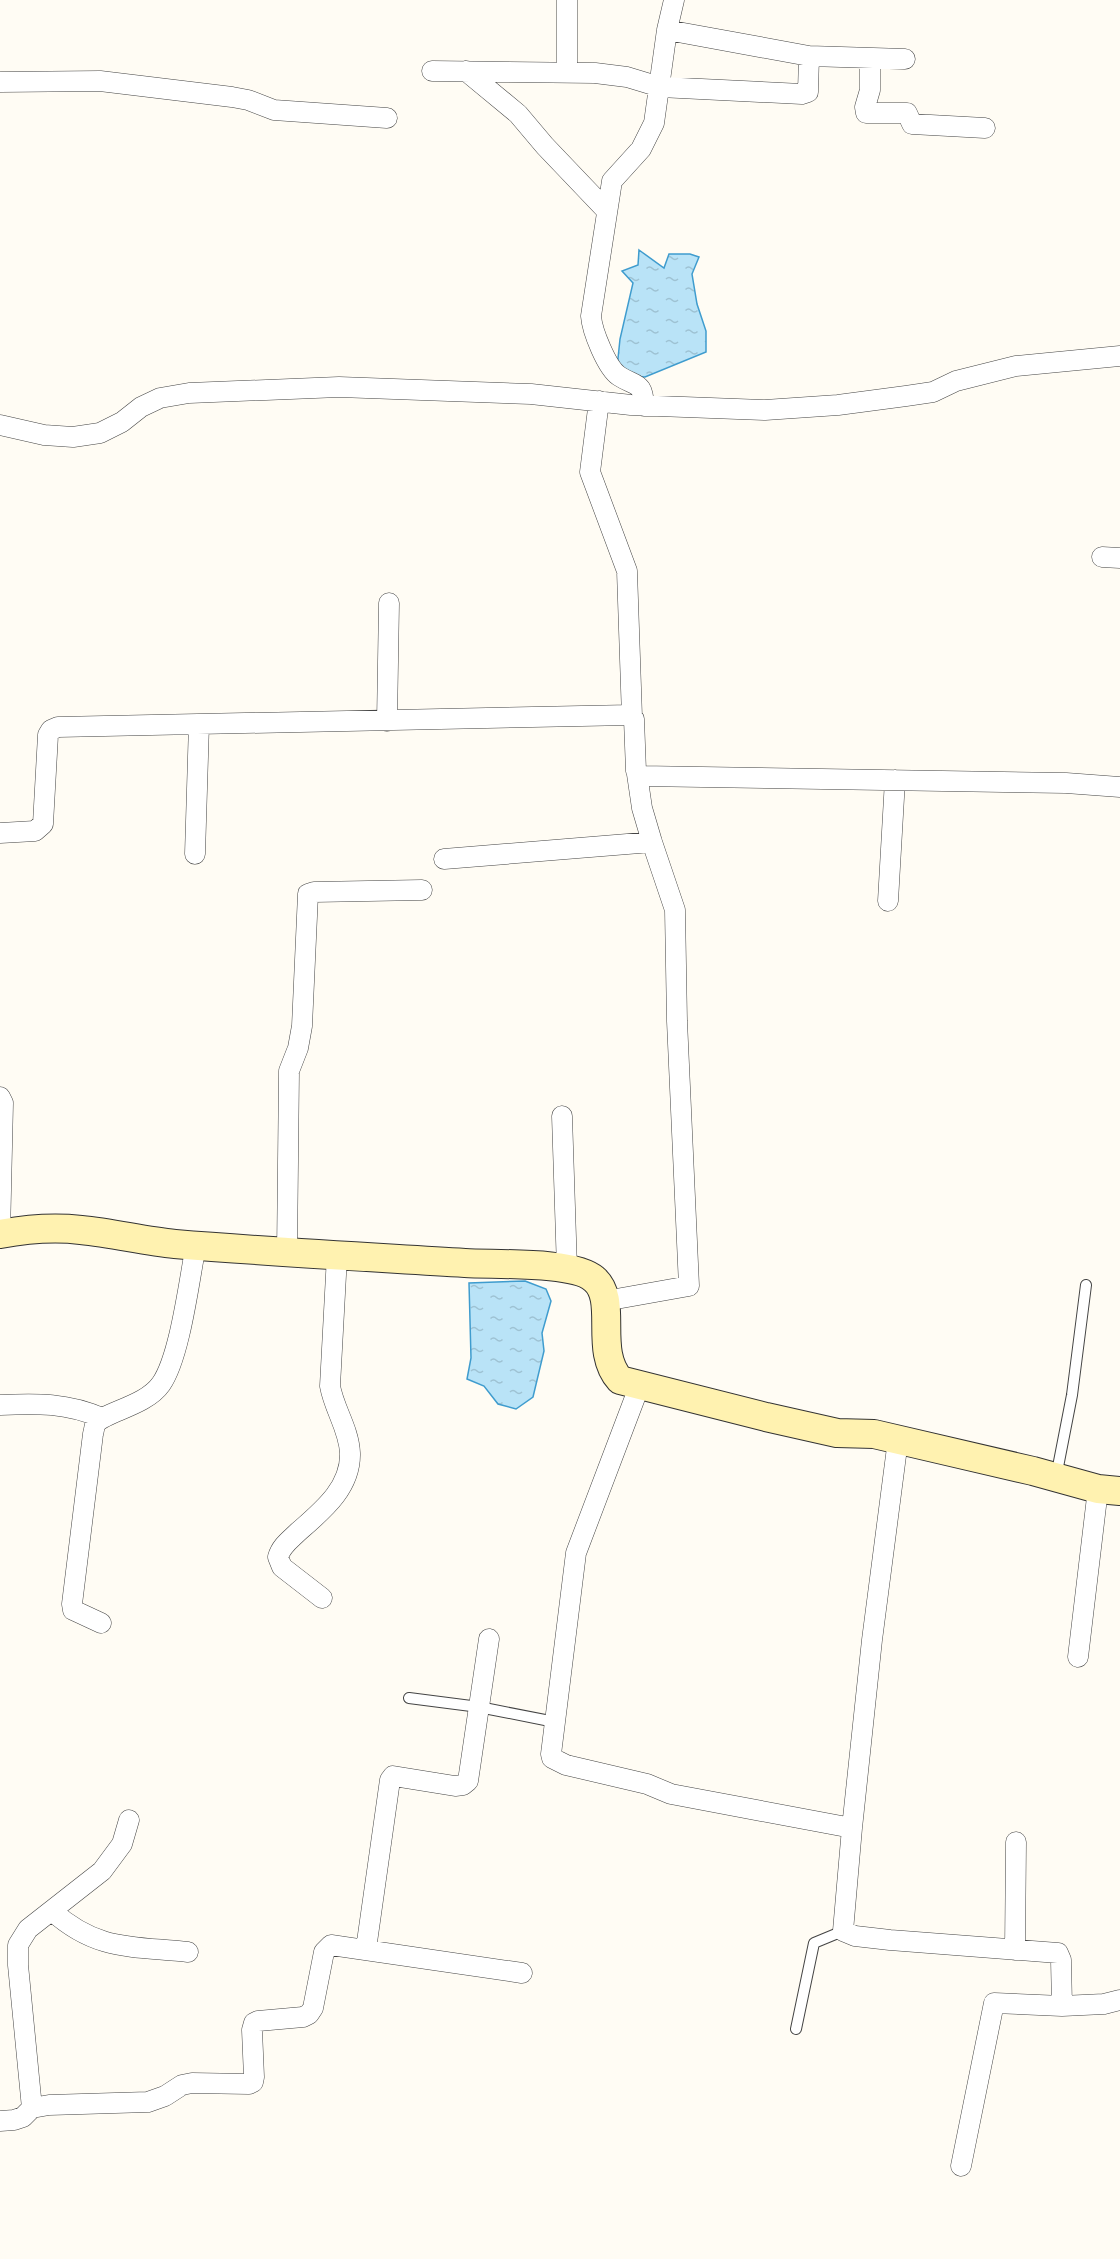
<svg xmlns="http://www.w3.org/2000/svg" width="1120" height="2259" font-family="Merriweather,serif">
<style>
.water{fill:url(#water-ripples);stroke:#3f9cce;stroke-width:1.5}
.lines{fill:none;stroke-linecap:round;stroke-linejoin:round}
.lane-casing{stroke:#444;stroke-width:12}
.street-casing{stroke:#444;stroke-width:21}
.secondary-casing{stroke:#333;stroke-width:30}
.lane{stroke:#fff;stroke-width:10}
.street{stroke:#fff;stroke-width:20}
.secondary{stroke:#fff2b0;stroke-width:28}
</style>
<defs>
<pattern id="water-ripples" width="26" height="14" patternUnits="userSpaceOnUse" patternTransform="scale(1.5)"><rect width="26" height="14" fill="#b9e3f7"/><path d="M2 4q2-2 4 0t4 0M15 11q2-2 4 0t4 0" fill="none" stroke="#9ec2d3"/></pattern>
</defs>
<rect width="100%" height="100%" fill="#fffcf4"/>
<path class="water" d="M639,250l25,18 5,-14h21l9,3 -7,17 5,30 9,27v21l-61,25 -22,-1 -6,-8 3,-29 13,-56 -11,-12 16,-6z
M525,1281l21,8 5,12 -9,32 2,18 -11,46 -17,12 -18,-5 -14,-18 -17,-7 4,-21 -2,-75z"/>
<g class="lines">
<g class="lane-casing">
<path id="lane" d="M1056,1477l16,-82 14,-110
M409,1698l70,9 76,15
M796,2029l18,-86 29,-12"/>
</g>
<g class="street-casing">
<path id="street" d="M667,30l142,26 96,3
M870,58v32l-5,17 1,6h41l5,11 73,4
M432,71l163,2 32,4 33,10 142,7 6,-2 1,-36
M466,71l52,43 27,32 62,65
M567,73v-73
M0,82l100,-1 132,16 16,3 26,10 113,8
M599,401l-9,71 37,99 5,146
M644,406c-1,-25 -8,-19 -25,-30 -12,-8 -27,-45 -28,-60l21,-135 29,-32 13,-26 13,-93 7,-30
M0,425l44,10 29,2 27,-4 22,-11 19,-15 19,-9 29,-5 150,-6 192,7 100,11 134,5 73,-5 68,-9 27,-4 23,-11 60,-15 104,-10
M1102,557l18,1
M387,721l2,-118
M0,833l35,-2 8,-7 5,-89 3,-5 7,-3 572,-12 4,4 2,52 5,5 425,7 54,4
M195,854l4,-130
M444,859l208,-17
M888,901l7,-121
M0,1097l3,6 -3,131
M562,1116l5,153
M287,1253l2,-182 9,-23 4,-22 6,-132 6,-2 108,-2
M605,1301l84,-15 -12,-265 -2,-111 -23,-68 -10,-34 -5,-34
M639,1387l-63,166 -25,201 1,4 14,7 81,19 24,10 181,34
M0,1405c37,-2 68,-2 102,13
M898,1440l-26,200 -20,188 -9,103 12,5 35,4 168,13 3,7 1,46
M322,1598l-40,-31 -4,-10c3,-11 12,-17 20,-25 24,-21 53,-44 52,-79 -1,-24 -16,-44 -20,-67l7,-130
M101,1623l-28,-13 -1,-6 21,-170c1,-3 1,-6 2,-9 7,-13 50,-18 66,-41 19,-27 28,-103 35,-139
M1078,1657l20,-168
M52,1911c45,40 79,35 136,41
M366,1949l24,-169 3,-4 62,10 8,-1 5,-4 21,-142
M1015,1950l1,-108
M32,2108l-14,-143v-20l10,-16 74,-58 20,-27 7,-24
M0,2121l14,-1 9,-3 9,-9 17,-3 99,-3 17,-6 17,-11 10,-2 57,1 4,-2 1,-5 -2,-47 2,-7 4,-2 45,-4 6,-3 4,-6 11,-56 7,-7 191,28
M961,2166l33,-163 68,3 42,-2 16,-4"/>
</g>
<g class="secondary-casing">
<path id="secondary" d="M0,1234c27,-5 54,-7 81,-4 32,3 63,11 94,14 97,8 193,13 290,19 29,2 109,-2 129,16 25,21 -1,71 26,101l146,37 71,16 37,1 159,37 65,18 22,2"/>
</g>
<use href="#lane" class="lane"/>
<use href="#street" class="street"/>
<use href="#secondary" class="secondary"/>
</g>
</svg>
